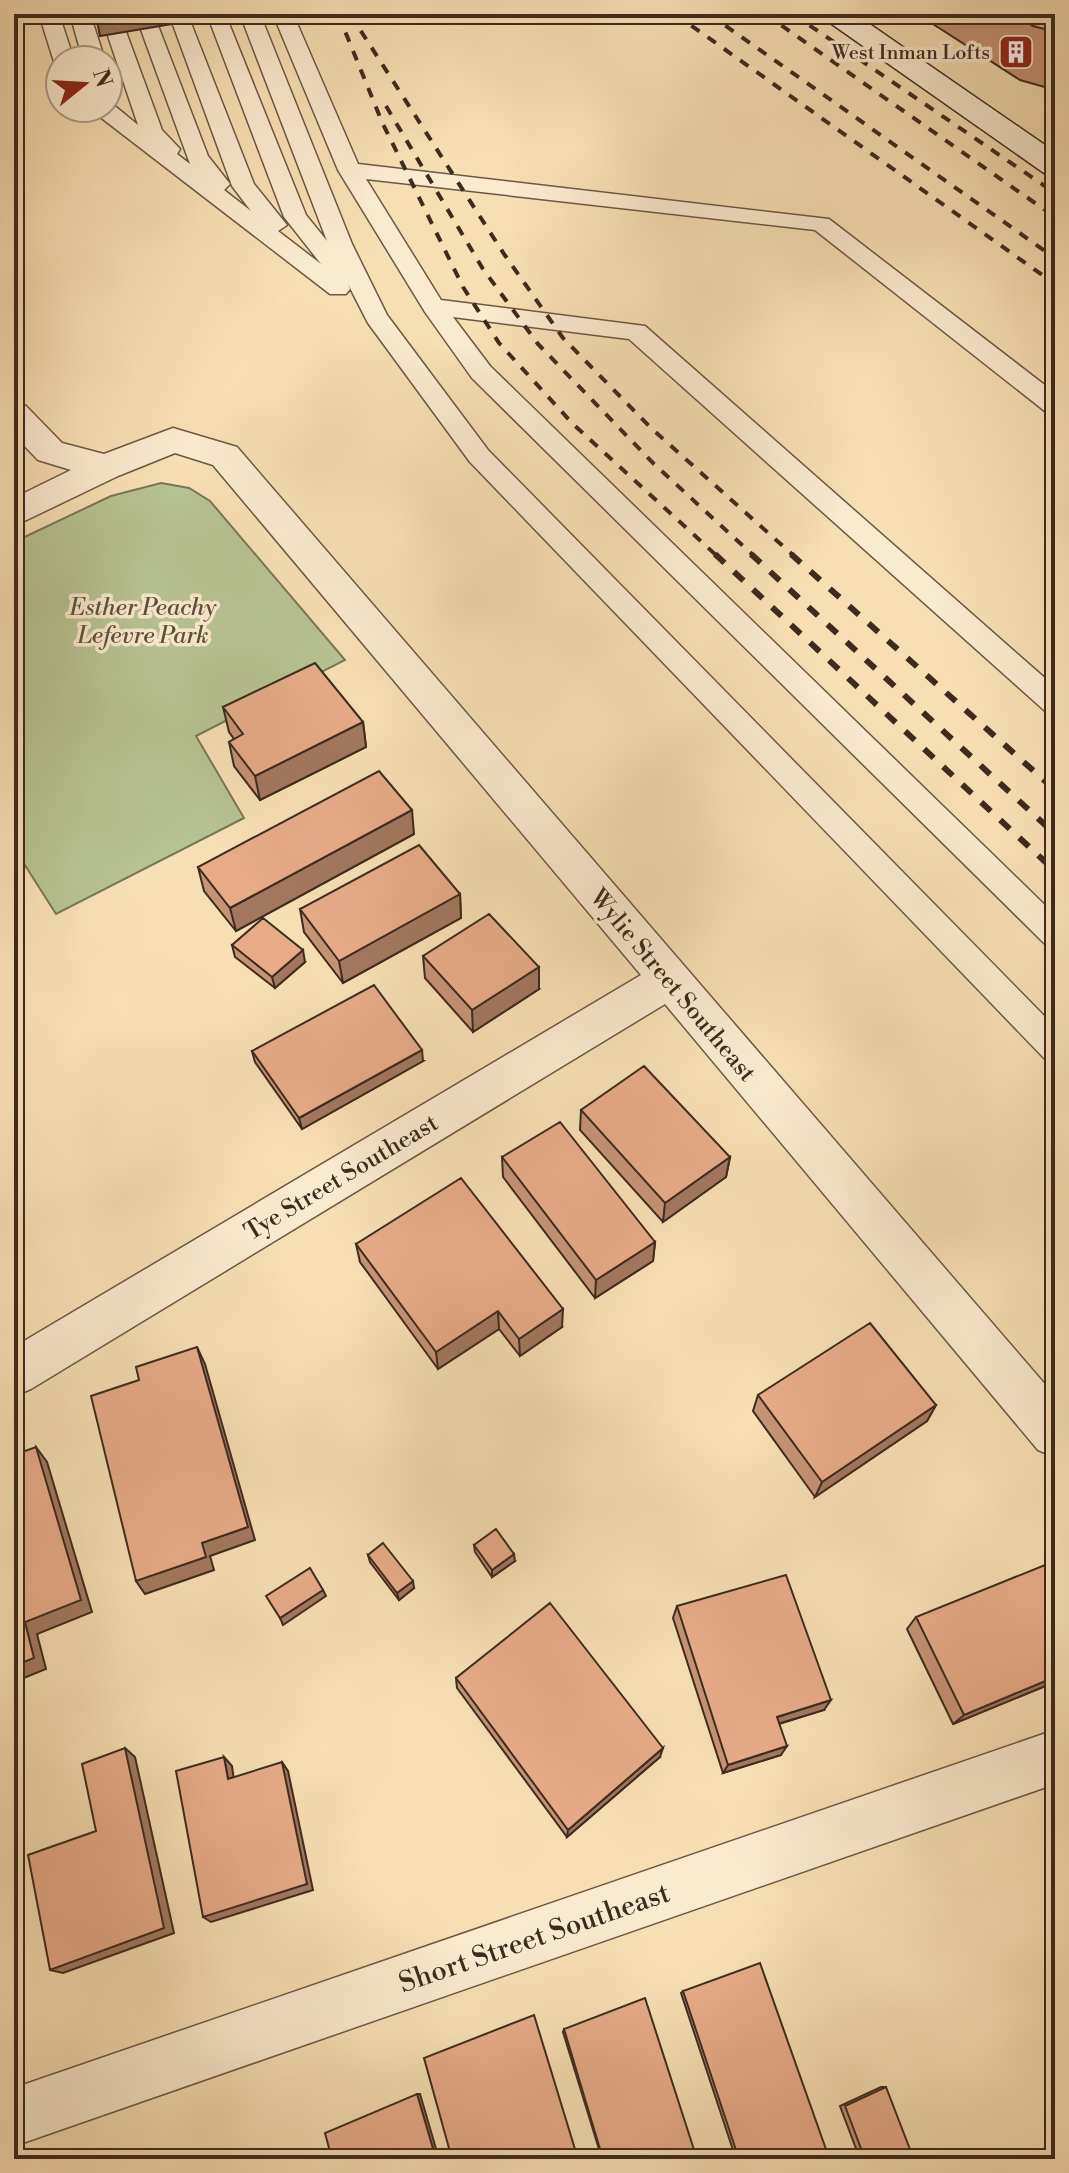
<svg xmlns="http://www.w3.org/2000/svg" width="1069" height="2173" font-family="'Libre Bodoni',serif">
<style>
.green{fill:#b7c391;stroke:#7a7757;stroke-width:2}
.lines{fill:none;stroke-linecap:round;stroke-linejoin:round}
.service-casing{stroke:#6c5842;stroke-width:3}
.minor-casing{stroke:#6c5842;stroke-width:3}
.secondary-casing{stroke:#3d2b1d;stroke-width:3}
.service{fill:#faeace;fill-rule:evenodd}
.minor{fill:#faeace;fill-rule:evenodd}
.secondary{fill:#faeace;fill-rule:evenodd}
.rail-far1{stroke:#3d2b1d;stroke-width:4;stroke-dasharray:10 10;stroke-linecap:butt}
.rail{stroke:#3d2b1d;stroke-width:6;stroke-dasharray:13 13;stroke-linecap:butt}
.wall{fill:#c79375;stroke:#3d2b1d;stroke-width:2}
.shaded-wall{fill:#a2785f;stroke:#3d2b1d;stroke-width:2}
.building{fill:#e7ab88;stroke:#3d2b1d;stroke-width:2}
.labels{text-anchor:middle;stroke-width:7;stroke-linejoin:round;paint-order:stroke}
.far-poi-label{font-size:20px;fill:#3d2b1d;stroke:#faeace;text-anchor:end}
.park-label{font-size:24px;font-style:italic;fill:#5c513a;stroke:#faeace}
.street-label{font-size:24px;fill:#3d2b1d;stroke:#faeace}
.near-street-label{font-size:28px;fill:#3d2b1d;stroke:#faeace}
</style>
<rect width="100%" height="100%" fill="#f7dfb3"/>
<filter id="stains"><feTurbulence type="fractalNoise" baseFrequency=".0025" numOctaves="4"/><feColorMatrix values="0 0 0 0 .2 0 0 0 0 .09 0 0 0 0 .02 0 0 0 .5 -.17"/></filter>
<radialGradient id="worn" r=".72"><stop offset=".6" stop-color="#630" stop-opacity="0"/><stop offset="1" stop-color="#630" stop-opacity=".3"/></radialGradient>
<path class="green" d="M161,483l28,5 21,13 135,159 -149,76 48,82 -188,96 -42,-66v-306l97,-46z"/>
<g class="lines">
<g class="service-casing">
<path id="service" d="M39,14h20l15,46h-14v6l-5,-1z
M70,14h20l15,46h-22z
M207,14l19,2 80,199 21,26 -87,-227h20l92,230 35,71 101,135 567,577v35l-11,-4 -574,-596 -102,-139 -20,-39 2,5 -4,5h-16l-235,-181 -3,-5h16v-5h3l27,22 -31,-92 11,-6 7,2 37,101 18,19 -3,5 13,10 -50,-137 3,-4h14l51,133 22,28 -6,6 27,21 -19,-25 -60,-164 3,-4h14l65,166 33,41 -9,6 43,33 -37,-47z
M273,14h20l65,150 471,55 226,174v21l-9,-2 -231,-182 -449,-51 75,121 204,26 410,361v27l-10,-3 -416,-372 -176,-22 37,49 565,549v32l-11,-4 -572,-565 -47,-66 -87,-142z"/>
</g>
<g class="minor-casing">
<path id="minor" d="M14,402l12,4 36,37 42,11 69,-26 64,19 818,949v61l-17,-7 -373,-446 -634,385 -17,7v-49l627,-372 -428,-510 -38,-12 -57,23 -104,50v-28l57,-28 -33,-10 -24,-25z
M1055,1730v54l-1041,362v-58z"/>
</g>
<g class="secondary-casing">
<path id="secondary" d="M822,14h33l200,138v23l-11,-2 -218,-153z"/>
</g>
<use href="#service" class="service"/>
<use href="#minor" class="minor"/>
<use href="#secondary" class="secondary"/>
<path class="rail-far1" d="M338,14l44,108 81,165 36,56 74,81 144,132
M350,14l154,240 59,84 88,90 143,128
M675,14l380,270
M709,14l346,244
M765,14l290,203
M793,14l262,179
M386,106l97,163 55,75 116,120 100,92"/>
<path class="rail" d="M715,554l340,317
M751,554l304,280
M791,554l264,236"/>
</g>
<path class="wall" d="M925,14h130v76l-35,-10 -87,-56z
M223,707l140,15 3,25 -106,53 -26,-34 -5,-24 5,-3 -5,-7z
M414,834l-178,97 -32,-40 -6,-24z
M460,894l1,24 -118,65 -39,-51 -4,-23z
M232,945l73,17 -30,26 -40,-31z
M423,956l116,33 -66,43 -48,-54z
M252,1051l171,10 -121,68 -47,-67z
M581,1110l149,47 -4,20 -63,45 -83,-92z
M502,1157l153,85 -2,19 -58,37 -92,-121z
M356,1244l206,83 -42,29 -21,-27 -61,40 -78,-107z
M758,1395l178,10 -9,16 -112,76 -62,-86z
M474,1545l41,16 -23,16 -17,-25z
M368,1555l46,33 -15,12 -29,-38z
M677,1606l147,104 -45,14 2,31 -58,18 -50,-155z
M916,1617l139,65 -102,42 -46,-95z
M456,1678l204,79 -93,80 -110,-149z
M683,1991l136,168h-83l-55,-166z
M564,2029l133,130h-95l-39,-127z
M881,2087h5l8,72h-34l-20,-53z"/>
<path class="shaded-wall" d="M140,14h92l-132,22 -3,-15z
M363,722l3,25 -106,53 -5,-24z
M412,810l2,24 -178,97 -6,-23z
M460,894l1,24 -118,65 -4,-22z
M303,950l2,12 -30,26 -3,-11z
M539,967v22l-66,43 -1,-22z
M422,1050l1,11 -121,68 -3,-11z
M730,1157l-4,20 -63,45 2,-19z
M655,1242l-2,19 -58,37 1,-18z
M563,1309l-1,18 -42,29 -1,-17z
M498,1311l1,18 -61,40 -2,-17z
M197,1347l8,17 50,176 -45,16 4,14 -69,24 -9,-13 66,-38z
M936,1405l-9,16 -112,76 7,-15z
M36,1447l11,15 45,150 -55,22 9,35 -32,13v-16z
M514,1554l1,7 -23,16v-7z
M413,1581l1,7 -15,12 -2,-7z
M323,1590l3,6 -43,29 -3,-7z
M1055,1677v5l-102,42 11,-9z
M831,1700l-7,10 -53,16 6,-9z
M787,1746l-6,9 -58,18 5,-8z
M125,1748l10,9 39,176 -111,40 -13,-3z
M663,1748l-3,9 -93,80 1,-7z
M224,1757l8,9 3,22 -7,-9z
M282,1762l6,9 25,119 -102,32 -8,-5z
M417,2094h3l19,65h-3z
M239,2154l1,5h-8l-1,-4z"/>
<path class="building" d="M95,14h45l-43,7z
M1014,14h41v18l-22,-6z
M315,663l48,59 -108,54 -26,-34 14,-8 -20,-27z
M379,771l33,39 -182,98 -32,-41z
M419,845l41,49 -121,67 -39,-52z
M489,914l50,53 -67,43 -49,-54z
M263,918l40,32 -31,27 -40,-32z
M374,985l48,65 -123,68 -47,-67z
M644,1066l86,91 -65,46 -84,-93z
M560,1122l95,120 -59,38 -94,-123z
M461,1178l102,131 -44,30 -21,-28 -62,41 -80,-108z
M870,1323l66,82 -114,77 -64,-87z
M197,1347l51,180 -46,16 4,14 -70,24 -45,-185 48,-16 -3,-13z
M36,1447l45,153 -56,22 9,36 -20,8v-211z
M496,1529l18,25 -22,16 -18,-25z
M383,1543l30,38 -16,12 -29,-38z
M1055,1561v116l-91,38 -48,-98z
M310,1568l13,22 -43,28 -14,-22z
M786,1575l45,125 -54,17 10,29 -59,19 -51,-159z
M550,1603l113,145 -95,82 -112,-152z
M125,1748l39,180 -114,42 -22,-115 68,-24 -14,-67z
M224,1757l4,22 54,-17 25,122 -104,33 -27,-146z
M760,1963l68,192 -9,4h-80l-56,-168z
M645,1998l52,161h-94l-39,-130z
M534,2015l44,144h-126l-28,-101z
M886,2087l25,65 -17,7h-29l-20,-53z
M417,2094l19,65h-104l-7,-26z
M231,2155l1,4h-12z"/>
<defs>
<g id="building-square" transform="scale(1.8)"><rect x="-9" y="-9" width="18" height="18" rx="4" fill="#8f2418" stroke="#faeace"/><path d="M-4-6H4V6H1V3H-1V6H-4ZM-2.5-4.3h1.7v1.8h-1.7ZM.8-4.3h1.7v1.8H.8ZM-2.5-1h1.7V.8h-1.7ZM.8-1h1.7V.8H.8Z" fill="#fff"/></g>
</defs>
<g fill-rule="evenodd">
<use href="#building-square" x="1016" y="52"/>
</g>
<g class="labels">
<g class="far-poi-label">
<text x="990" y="59">West Inman Lofts</text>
</g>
<g class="park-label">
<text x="143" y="615">Esther Peachy<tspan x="143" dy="28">Lefevre Park</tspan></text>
</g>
<g class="street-label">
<text transform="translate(673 985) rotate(50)" y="8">Wylie Street Southeast</text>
<text transform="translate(341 1177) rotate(-31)" y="8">Tye Street Southeast</text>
</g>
<g class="near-street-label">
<text transform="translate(534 1937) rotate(-19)" y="10">Short Street Southeast</text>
</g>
</g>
<rect width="1069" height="2173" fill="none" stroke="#f7dfb3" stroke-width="48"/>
<rect x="16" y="16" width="1037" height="2141" fill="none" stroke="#3d2b1d" stroke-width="4"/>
<rect x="24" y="24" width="1021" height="2125" fill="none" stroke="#3d2b1d" stroke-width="2"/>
<g transform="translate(84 84) rotate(72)"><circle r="38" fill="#faeace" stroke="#ae9e87" stroke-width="2"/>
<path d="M0-6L14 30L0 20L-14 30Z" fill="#8f2418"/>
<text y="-12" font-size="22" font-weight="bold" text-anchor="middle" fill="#3d2b1d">N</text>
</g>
<rect width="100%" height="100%" filter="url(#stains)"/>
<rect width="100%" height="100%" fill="url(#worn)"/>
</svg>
